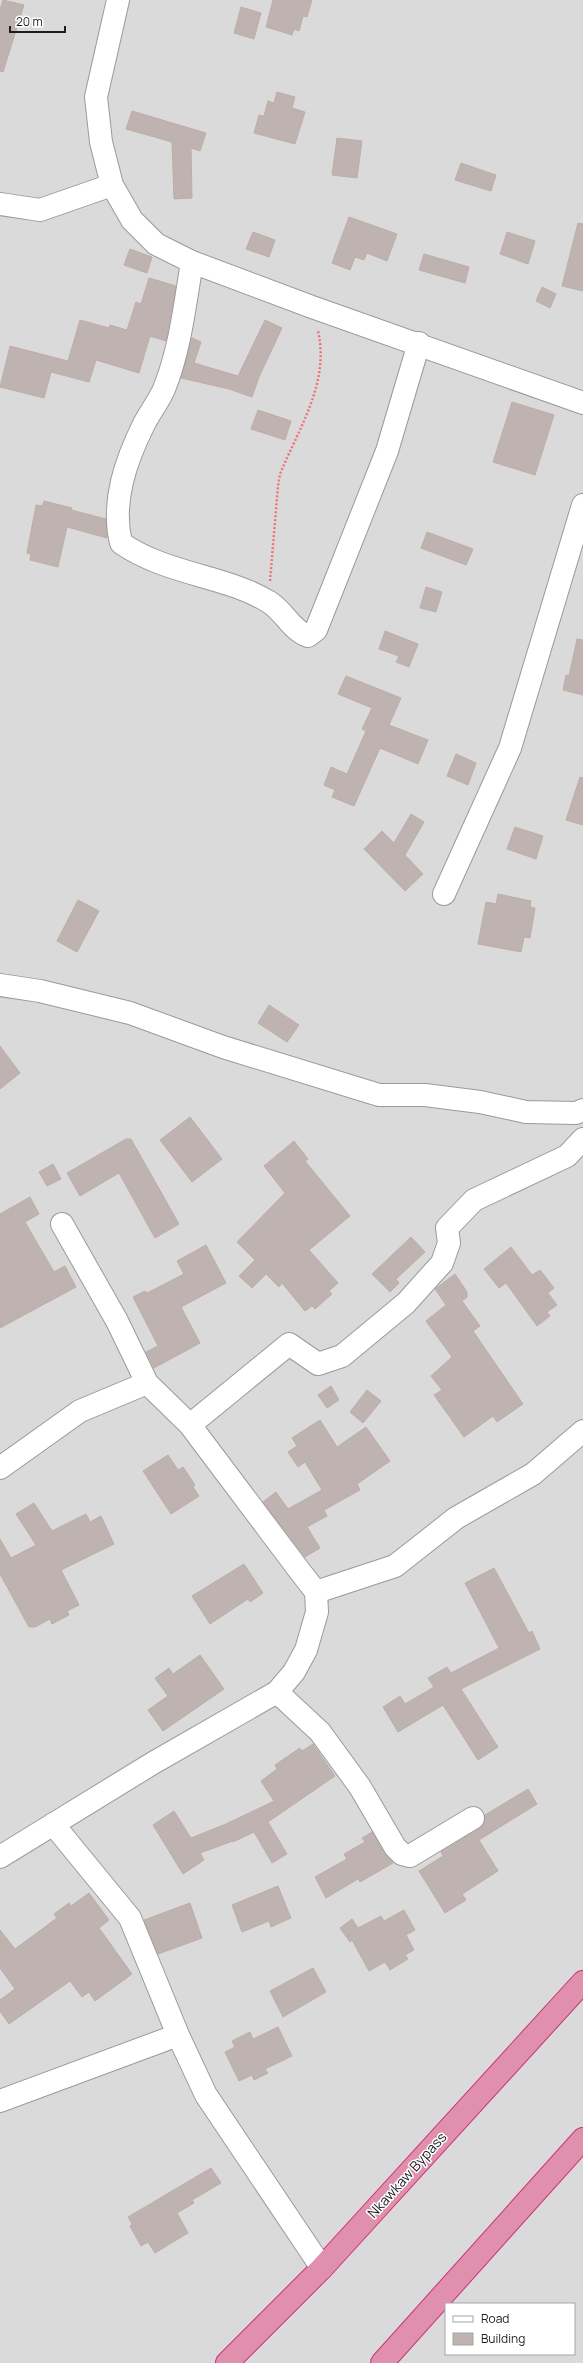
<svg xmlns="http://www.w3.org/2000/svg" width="583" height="2363" font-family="Manrope,sans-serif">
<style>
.residential{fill:#dbdada;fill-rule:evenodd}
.building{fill:#beb3b0;stroke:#beada7}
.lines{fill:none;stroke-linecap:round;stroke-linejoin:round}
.minor-casing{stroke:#9a9a9a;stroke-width:24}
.highway-casing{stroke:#cb307f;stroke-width:24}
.path{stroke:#ef737a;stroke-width:2.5;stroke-dasharray:2 2;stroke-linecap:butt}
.minor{stroke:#fff;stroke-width:22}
.highway{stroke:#e090ac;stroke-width:22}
.labels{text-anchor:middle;stroke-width:3;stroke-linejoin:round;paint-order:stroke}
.street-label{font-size:14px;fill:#1d1d1d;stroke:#fff}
</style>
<rect width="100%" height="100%" fill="#ede8e3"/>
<path class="residential" d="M0,0h583v2363h-583zM446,2304h128v50h-128z"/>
<path class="building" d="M3,0l21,5 -21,67 -3,-1v-61z
M273,0h39l-5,17 -4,-1 -4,15 -5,-2 -2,6 -26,-8z
M241,7l20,6 -7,26 -20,-6z
M277,92l18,5 -3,11 13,4 -10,32 -41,-11 5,-18 5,1 4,-15 6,2z
M132,111l74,22 -6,18 -9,-3 1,50 -18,1 -2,-57 -46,-13z
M337,138l25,3 -5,37 -25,-3z
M461,163l35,12 -5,16 -36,-11z
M349,217l48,17 -10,27 -20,-8 -3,7 -9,-3 -5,13 -18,-7z
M578,223l5,1v67l-21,-5z
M253,232l22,8 -6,17 -23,-8z
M507,232l28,9 -7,23 -28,-10z
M130,249l22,8 -5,16 -23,-8z
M424,254l45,13 -4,16 -46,-13z
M149,278l27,8 -10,55 -16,-5 -11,37 -43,-13 -7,22 -38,-10 -7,26 -44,-11 10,-41 58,15 12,-41 29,8 1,-3 17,5 9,-28 5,2z
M542,287l14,7 -6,14 -14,-7z
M265,320l17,8 -23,49 -7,20 -23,-8 -48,-11 11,-40 9,4 -7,21 44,13z
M512,402l42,13 -19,60 -42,-13z
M258,410l33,11 -6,19 -34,-11z
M44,501l28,7 -1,2 35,9 1,19 -40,-11 -9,40 -28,-7 1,-6 -4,-1 9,-48 6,1z
M427,532l46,17 -7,16 -45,-17z
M426,587l16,5 -6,20 -16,-4z
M385,631l33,13 -9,23 -13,-5 3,-6 -20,-7z
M577,639l6,1v55l-20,-5 3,-15 3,1z
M346,676l55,22 -12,27 39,15 -10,24 -38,-16 -26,58 -22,-9 3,-7 -11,-5 7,-18 16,7 19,-43 -4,-2 10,-21 -34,-14z
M456,754l20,9 -8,22 -21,-9z
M580,777l3,1v47l-17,-5z
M411,814l13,8 -19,33 18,19 -18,17 -41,-42 18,-18 12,12z
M515,827l28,9 -7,23 -29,-10z
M498,894l33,7 -1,6 5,1 -5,30 -6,-1 -3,15 -43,-8 8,-42 10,2z
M78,900l21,11 -22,41 -20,-11z
M269,1005l30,20 -12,17 -29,-19z
M0,1046l20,27 -20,16z
M190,1117l32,42 -30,23 -32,-42z
M126,1139h5l48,85 -24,14 -36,-65 -39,23 -13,-23z
M294,1141l14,18 -3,2 45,55 -41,34 29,33 -9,8 3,3 -17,15 -3,-3 -7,5 -23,-28 -3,4 -13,-13 -14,14 -13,-12 16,-16 -18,-18 48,-49 -21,-27z
M53,1164l8,15 -14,7 -8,-14z
M30,1197l9,17 -14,8 29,50 11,-6 11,21 -76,41v-114z
M411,1237l14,15 -29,27 3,4 -9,9 -18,-18z
M206,1245l20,38 -45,24 19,36 -46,25 -8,-16 12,-6 -25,-49 12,-6 2,2 37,-19 -7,-13z
M511,1247l21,28 8,-5 14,18 -6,5 9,12 -10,7 3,4 -13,10 -31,-43 -7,5 -15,-19z
M455,1274l12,18v5l-5,4 18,25 -7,5 50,73 -26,18 -4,-6 -29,21 -30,-42 8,-5 -11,-14 21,-19 -26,-36 20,-16 -11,-16z
M331,1386l8,14 -12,8 -9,-13z
M367,1390l14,11 -18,22 -13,-11z
M320,1420l17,27 29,-20 24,34 -33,23 3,6 -36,20 3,6 -20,11 13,21 -15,9 -42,-55 13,-10 12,17 34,-19 -17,-28 -7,5 -10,-15 9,-6 -5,-8z
M168,1455l10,15 5,-3 12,18 -2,2 6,9 -28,18 -28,-43z
M34,1503l18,28 34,-17 4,8 11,-6 13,28 -53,26 18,35 -12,6 2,4 -17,9 -2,-5 -15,8h-6l-29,-53v-35l11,19 25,-13 -20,-31z
M244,1564l19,29 -13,9 -2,-3 -38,25 -18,-28z
M494,1568l35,65 3,-2 8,18 -79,40 37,58 -20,13 -35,-55 -45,27 -15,-25 17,-11 5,8 29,-17 -6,-9 19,-11 4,6 48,-25 -34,-65z
M200,1655l24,34 -61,42 -15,-21 20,-14 -13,-18 14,-10 4,6z
M313,1744l22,32 -67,46 19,32 -15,9 -18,-31 -21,10v-1l-33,12 4,7 -21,14 -30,-49 21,-14 17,27 35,-14 48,-23 -13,-20 16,-12 -2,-4 25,-17 2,3z
M528,1789l9,15 -58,36 19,31 -36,23 4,6 -21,13 -26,-42 24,-15 -2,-4 39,-24 4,-4 1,-9z
M372,1832l12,21 9,10 -33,19 -2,-3 -32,19 -11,-21 32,-18 -3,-5 21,-12 -3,-4z
M278,1886l13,32 -20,9 -2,-6 -27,11 -10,-27z
M89,1893l20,27 -10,8 33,46 -37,27 -6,-9 -7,5 -12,-16 -61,43 -9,-13v-11l15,-11 -15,-21v-38l15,19 42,-31 -3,-4 15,-11 2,3z
M190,1903l12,35 -44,16 -14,-34z
M404,1910l11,20 -9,5 8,15 -9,5 3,4 -18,11 -5,-8 -16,9 -17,-31 -2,2 -10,-14 12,-9 6,9 23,-12 3,5z
M313,1968l13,24 -43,25 -13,-26z
M278,2027l14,29 -27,13 3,4 -14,7 -2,-5 -13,6 -14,-29 10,-5 -3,-6 18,-9 3,7z
M211,2168l10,15 -29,17 2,3 -17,10 11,20 -33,20 -7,-11 -7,4 -11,-20 2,-2 -4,-7z"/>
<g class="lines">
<g class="minor-casing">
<path id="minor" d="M118,0l-22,97 5,45 11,43 20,35 24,24 36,18 120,45 271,96
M0,204l40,6 72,-25
M192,262c-7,42 -12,88 -28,127 -5,12 -14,23 -20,35 -18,36 -33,78 -23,119 46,32 104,32 148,59 15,9 23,29 39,34l8,-6 71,-179 32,-108
M444,894l66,-146 73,-243
M0,985l40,6 90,22 93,34 156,48h46l55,7 46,10 50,1 7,-3
M190,1425l99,-81 29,20 24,-8 64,-53 36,-40 7,-20 -2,-15 27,-28 93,-44 16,-17
M0,1468l80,-57 67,-28
M316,1592l79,-26 61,-48 77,-44 50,-43
M277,1692l43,40 40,55 35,60 7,7 8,2 63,-38
M53,1824l77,94 48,117 28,60 116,173
M0,1857l153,-94 124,-71 17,-20 12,-22 11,-38 -1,-20 -17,-22 -109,-145 -43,-42 -30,-62 -55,-97
M0,2101l178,-66"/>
</g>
<g class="highway-casing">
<path id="highway" d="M227,2363l95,-95 261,-286
M382,2363l201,-224"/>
</g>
<path class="path" d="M270,581l8,-95 2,-12c19,-46 50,-92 38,-143"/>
<use href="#minor" class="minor"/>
<use href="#highway" class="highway"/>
</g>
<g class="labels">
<g class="street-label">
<text transform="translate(407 2175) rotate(-48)" y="5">Nkawkaw Bypass</text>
</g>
</g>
<rect x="445" y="2303" width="130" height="52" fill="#ffffff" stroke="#a5a5a5"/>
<rect x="453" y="2316" width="20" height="6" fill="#ffffff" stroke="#a5a5a5"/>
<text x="481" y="2323" font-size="12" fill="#1d1d1d">Road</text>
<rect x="453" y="2333" width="20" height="12" fill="#beb3b0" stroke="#a5a5a5"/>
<text x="481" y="2343" font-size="12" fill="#1d1d1d">Building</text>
<path d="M10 26v6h55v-6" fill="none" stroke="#1d1d1d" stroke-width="2"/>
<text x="16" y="26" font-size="12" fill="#1d1d1d" stroke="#ffffff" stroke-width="3" paint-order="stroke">20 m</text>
</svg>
